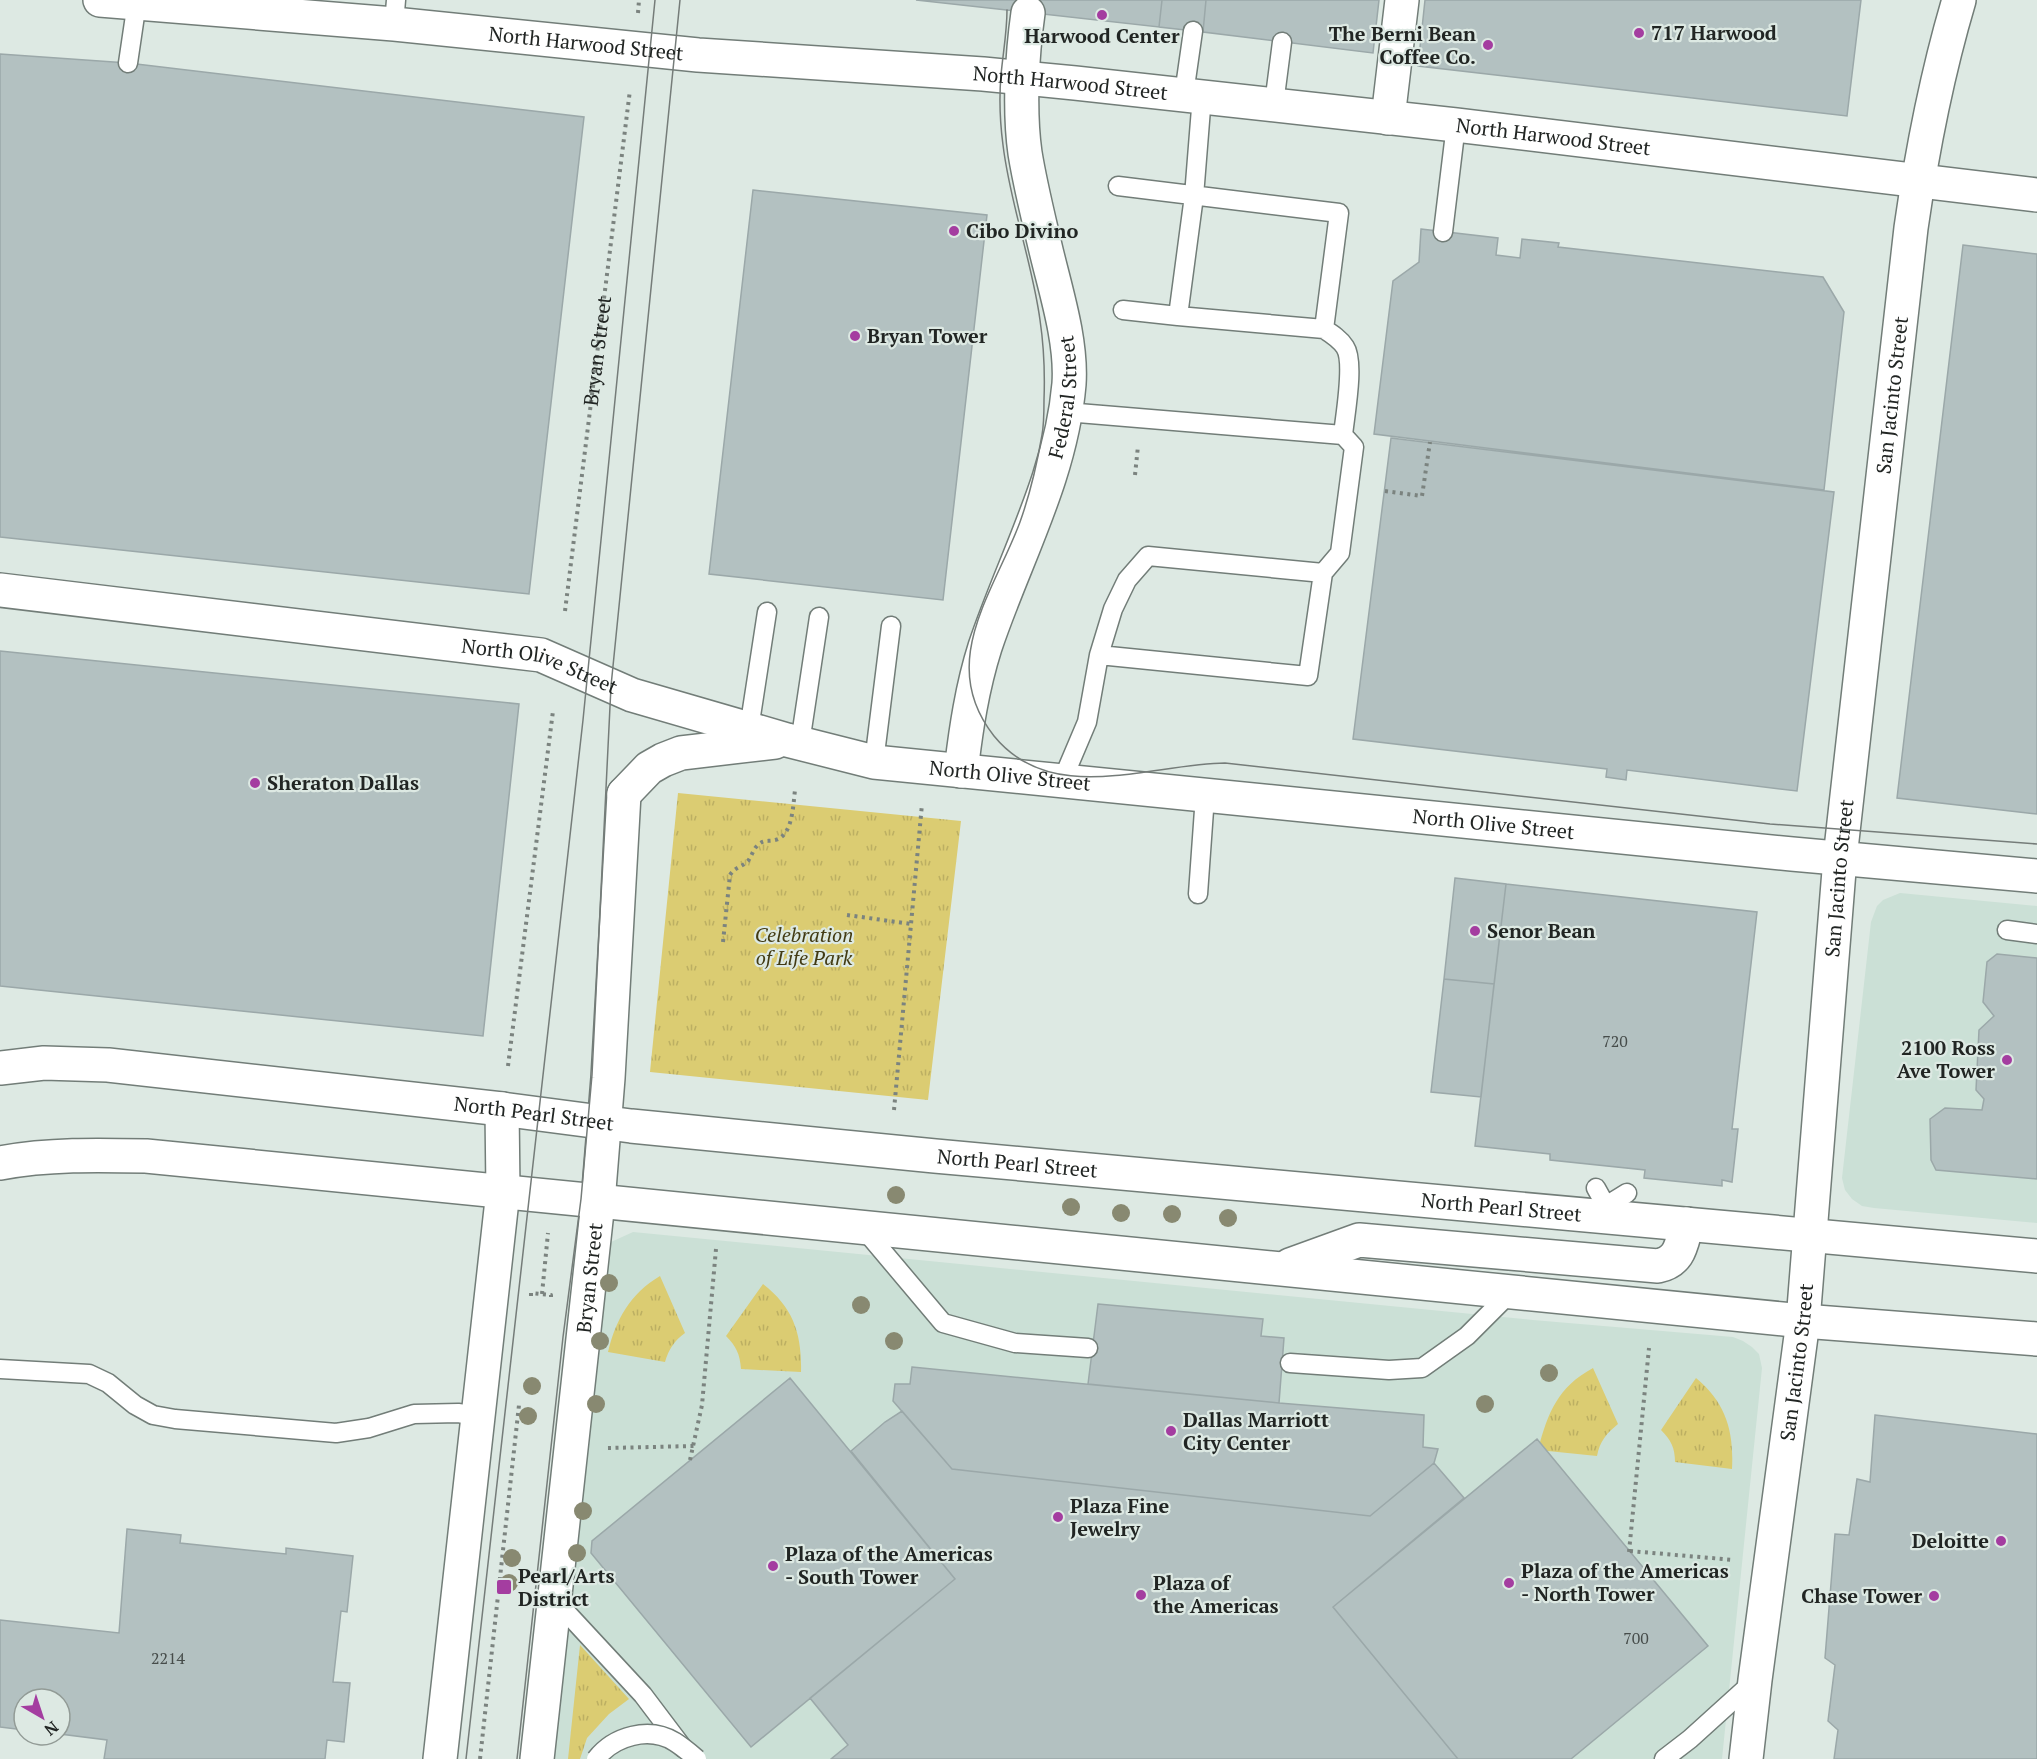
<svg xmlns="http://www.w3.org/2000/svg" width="2037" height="1759" font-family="'PT Serif',serif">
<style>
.built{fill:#cbe0d6}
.grass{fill:url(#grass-tufts)}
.building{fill:#b3c1c1;stroke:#9ba8a9;stroke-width:1.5}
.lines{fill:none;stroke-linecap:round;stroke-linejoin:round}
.lane-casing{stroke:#727d78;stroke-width:21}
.street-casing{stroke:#727d78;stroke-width:36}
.secondary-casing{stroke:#727d78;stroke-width:36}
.path{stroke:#7b837f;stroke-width:4;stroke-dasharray:3 4.5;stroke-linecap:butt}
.lane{stroke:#fff;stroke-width:18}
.street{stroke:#fff;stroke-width:33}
.secondary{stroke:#fff;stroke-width:33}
.tram{stroke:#757c79;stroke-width:1.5}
.lane-bridge-casing{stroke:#727d78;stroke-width:21;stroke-linecap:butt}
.lane-bridge{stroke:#fff;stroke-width:18}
.tree{fill:#888971}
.poi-dot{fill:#a43da0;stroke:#dde9e3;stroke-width:2}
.labels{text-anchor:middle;stroke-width:4.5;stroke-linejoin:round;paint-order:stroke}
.number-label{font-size:16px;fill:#464c4a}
.poi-label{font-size:20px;font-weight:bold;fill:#212523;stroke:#dde9e3;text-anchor:start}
.street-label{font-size:20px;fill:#212523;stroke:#dde9e3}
.park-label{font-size:20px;font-style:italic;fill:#423b13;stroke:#dde9e3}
</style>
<defs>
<pattern id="grass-tufts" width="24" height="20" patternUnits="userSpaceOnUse" patternTransform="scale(1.5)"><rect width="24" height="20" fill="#dbcc72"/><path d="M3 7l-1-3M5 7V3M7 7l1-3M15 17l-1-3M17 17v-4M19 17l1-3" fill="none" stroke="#bcaf62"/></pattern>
</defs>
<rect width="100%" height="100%" fill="#dde9e3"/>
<path class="built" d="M1900,893l137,13v317l-163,-15 -12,-2 -10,-7 -7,-9 -3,-12 29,-256 6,-16 6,-6z
M633,1232l900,88 200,17 10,4 9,6 7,7 3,14 -40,391h-1176l57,-505 8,-12z"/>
<path class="grass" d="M678,793l283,28 -33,279 -278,-28z
M660,1276l25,57c-11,8 -16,16 -20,29l-57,-10c8,-33 22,-58 52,-76z
M763,1284c31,24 39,51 38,88l-60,-3c-1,-15 -5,-23 -15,-33z
M1593,1368l25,56c-12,10 -18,17 -21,32l-59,-6c10,-38 20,-63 55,-82z
M1696,1378c30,25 38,53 36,91l-57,-7c0,-14 -4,-22 -14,-32z
M580,1645l49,54 -20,15 -22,24 -7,21h-12z"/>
<path class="building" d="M916,0h246l-3,27z
M1162,0h44l-3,32 -44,-5z
M1206,0h173l-6,53 -170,-21z
M1425,0h436l-14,116 -429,-50z
M0,54l128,9 456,54 -55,477 -529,-57z
M753,190l234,25 -44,385 -234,-26z
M1421,229l77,9 -2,17 24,3 2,-19 37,4 -1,4 265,30 21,35 -20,178 -450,-56 19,-153 26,-19z
M1963,245l74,9v560l-140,-16z
M1391,438l443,54 -37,299 -170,-21 -1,10 -20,-3 1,-8 -254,-30z
M0,651l519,53 -36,332 -483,-50z
M1455,878l51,6 -12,100 -50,-5z
M1506,884l251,28 -25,217h6l-6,53 -10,-2v6l-78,-8 1,-8 -95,-10v-6l-75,-8z
M1997,954l40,4v221l-101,-9 -5,-10 -1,-41 15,-11 37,2 2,-11 -8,-9 3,-60 15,-14 -11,-14 4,-40z
M1444,979l50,5 -13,113 -50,-5z
M1098,1304l165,15 -2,17 23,2 -5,65 -191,-19z
M912,1367l367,36 145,12 -1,32 15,2 -4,14 -64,53 -418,-47 -59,-68 2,-17h15z
M790,1378l165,201 -204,168 -160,-194 1,-12z
M902,1411l50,58 418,47 64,-53 30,35 -131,109 125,152h-627l17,-14 -38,-47 145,-119 -104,-128 34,-29z
M1875,1415l162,19v325h-203l4,-29 -10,-9 7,-56 -10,-7 10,-124 14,1 8,-56 13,3z
M1537,1439l171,207 -137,113h-113l-125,-152z
M127,1529l54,6 -1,8 106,11v-6l67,8 -6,56 -6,-1 -8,71 17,1 -6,59 -17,-2 -2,19h-221l3,-19 -47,-6v-35h-36v31l-24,-3v-107l119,13z"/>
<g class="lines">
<g class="lane-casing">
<path id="lane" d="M394,24l2,-24
M128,63l9,-61
M1184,94l9,-63
M1274,104l8,-62
M1118,186l221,27 -15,116 -146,-13 16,-120 8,-100
M1443,232l13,-107
M1123,310l55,6
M1066,412l277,23c2,-20 12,-73 2,-88 -5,-8 -13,-13 -21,-18
M1323,573l17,-20 14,-106 -11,-12
M749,729l18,-117
M800,743l19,-126
M874,762l17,-136
M1062,781l25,-59 12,-67 14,-46 14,-29 21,-24 175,17 -15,103 -209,-21
M1198,894l7,-98
M2007,930l30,4
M1596,1188l10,18 -1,9
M1606,1206l21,-13
M863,1228l80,95 72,20 73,5
M1290,1363l99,7 33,-2 45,-32 45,-45
M0,1369l89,5 19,9 27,22 18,10 22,4 161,14 33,-5 45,-14 44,-1 20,3
M554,1599l89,96 40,53
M1664,1759l26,-20 63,-57"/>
</g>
<g class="street-casing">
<g id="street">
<path d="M1388,118l14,-118"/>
<path id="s2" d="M961,771c5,-42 11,-83 24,-124 29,-87 76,-169 84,-263 3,-44 -14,-95 -24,-138 -7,-30 -15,-62 -20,-93 -6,-42 -3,-98 3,-140"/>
<path d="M440,1759l63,-568 -1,-82"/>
<path id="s3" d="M537,1759l61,-557 10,-124 16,-284"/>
</g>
</g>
<g class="secondary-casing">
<g id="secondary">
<path id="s4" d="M100,0l294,24 304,31 285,19 92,9 381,42 581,70"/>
<path id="s5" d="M0,590l541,65 91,40 155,45 87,22 918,92 245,22"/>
<path d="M624,794l25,-26 14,-8 18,-7 94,-11"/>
<path id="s6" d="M0,1068l44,-5 64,2 394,44 129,17 304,30 1102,100"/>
<path d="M0,1163c48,-9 97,-8 146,-7l1657,165 234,18"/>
<path d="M1290,1265l69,-25 299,26c23,-5 23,-22 29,-42"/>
<path id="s7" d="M1746,1759l9,-79 48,-359 37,-463 71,-630c11,-77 26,-154 48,-228"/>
</g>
</g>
<g class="path">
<path d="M638,13l1,-13"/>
<path d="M1135,475l3,-29"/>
<path d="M1385,491l37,5 8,-54"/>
<path id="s1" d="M565,611l65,-521"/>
<path d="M847,915l64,9"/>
<path d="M723,942l7,-67c5,-8 12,-8 18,-14 4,-5 5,-12 10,-16 6,-6 10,-3 17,-5 18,-4 18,-35 20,-50"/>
<path d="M508,1066l45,-355"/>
<path d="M894,1110l28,-306"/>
<path d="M542,1294l6,-61"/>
<path d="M531,1296v-3l20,2v2"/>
<path d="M608,1448l86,-2"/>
<path d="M690,1460l12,-55 14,-156"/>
<path d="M1630,1551l104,9"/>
<path d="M1629,1552l20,-204"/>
<path d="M480,1759l39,-354"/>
</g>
<use href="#lane" class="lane"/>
<use href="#street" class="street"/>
<use href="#secondary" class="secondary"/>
<path class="tram" d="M1007,10c0,22 -4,43 -6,65 -2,23 -1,47 2,70 7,59 29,116 37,175 4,27 5,53 4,80 0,11 0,24 -2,35 -5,29 -12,59 -22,87 -26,70 -84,141 -26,214 58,71 155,28 231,27l545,61 267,20
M466,1759l117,-1039 72,-720
M517,1759l46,-422 18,-138 11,-124 19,-389 69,-686"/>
<g class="lane-bridge-casing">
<path id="lane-bridge" d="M596,1759c18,-23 53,-33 79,-17 8,5 15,11 22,17"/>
</g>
<use href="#lane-bridge" class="lane-bridge"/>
</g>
<g class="tree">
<circle cx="896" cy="1195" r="9"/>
<circle cx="1071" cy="1207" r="9"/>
<circle cx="1121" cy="1213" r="9"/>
<circle cx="1172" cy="1214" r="9"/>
<circle cx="1228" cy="1218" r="9"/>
<circle cx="609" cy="1283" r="9"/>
<circle cx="861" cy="1305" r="9"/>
<circle cx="600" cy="1341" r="9"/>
<circle cx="894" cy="1341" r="9"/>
<circle cx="1549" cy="1373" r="9"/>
<circle cx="532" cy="1386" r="9"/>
<circle cx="596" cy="1404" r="9"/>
<circle cx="1485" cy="1404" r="9"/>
<circle cx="528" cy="1416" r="9"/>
<circle cx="583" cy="1511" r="9"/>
<circle cx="577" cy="1553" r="9"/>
<circle cx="512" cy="1558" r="9"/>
<circle cx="509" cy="1583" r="9"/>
</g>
<g class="poi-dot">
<circle cx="1102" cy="15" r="6"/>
<circle cx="1639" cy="33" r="6"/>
<circle cx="1488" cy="45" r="6"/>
<circle cx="954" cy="231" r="6"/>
<circle cx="855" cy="336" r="6"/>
<circle cx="255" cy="783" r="6"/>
<circle cx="1475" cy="931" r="6"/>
<circle cx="2007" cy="1060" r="6"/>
<circle cx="1171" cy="1431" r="6"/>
<circle cx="1058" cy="1517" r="6"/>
<circle cx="2001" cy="1541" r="6"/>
<circle cx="773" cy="1566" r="6"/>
<circle cx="1509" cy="1583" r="6"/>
<rect x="496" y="1579" width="16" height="16" rx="3"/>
<circle cx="1141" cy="1595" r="6"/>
<circle cx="1934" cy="1596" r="6"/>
</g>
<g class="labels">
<g class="number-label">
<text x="1615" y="1047">720</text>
<text x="1636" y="1644">700</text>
<text x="168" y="1664">2214</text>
</g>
<g class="poi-label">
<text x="1651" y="40">717 Harwood</text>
<text x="1476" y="41" text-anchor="end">The Berni Bean<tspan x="1476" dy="23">Coffee Co.</tspan></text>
<text x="1102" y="43" text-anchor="middle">Harwood Center</text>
<text x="966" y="238">Cibo Divino</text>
<text x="867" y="343">Bryan Tower</text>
<text x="267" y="790">Sheraton Dallas</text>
<text x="1487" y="938">Senor Bean</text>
<text x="1995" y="1055" text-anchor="end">2100 Ross<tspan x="1995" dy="23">Ave Tower</tspan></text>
<text x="1183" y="1427">Dallas Marriott<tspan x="1183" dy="23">City Center</tspan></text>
<text x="1070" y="1513">Plaza Fine<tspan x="1070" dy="23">Jewelry</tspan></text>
<text x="1989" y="1548" text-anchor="end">Deloitte</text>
<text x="785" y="1561">Plaza of the Americas<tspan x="785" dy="23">- South Tower</tspan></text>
<text x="1521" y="1578">Plaza of the Americas<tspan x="1521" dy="23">- North Tower</tspan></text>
<text x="518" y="1583">Pearl/Arts<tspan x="518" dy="23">District</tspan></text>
<text x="1153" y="1590">Plaza of<tspan x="1153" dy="23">the Americas</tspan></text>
<text x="1922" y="1603" text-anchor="end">Chase Tower</text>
</g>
<g class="street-label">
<text dy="7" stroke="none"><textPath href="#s4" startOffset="488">North Harwood Street</textPath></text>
<text dy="7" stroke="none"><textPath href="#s4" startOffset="974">North Harwood Street</textPath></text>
<text dy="7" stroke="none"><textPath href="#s4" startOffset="1460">North Harwood Street</textPath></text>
<text dy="7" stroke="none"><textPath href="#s1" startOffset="262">Bryan Street</textPath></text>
<text dy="7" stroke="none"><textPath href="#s7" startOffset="1372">San Jacinto Street</textPath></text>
<text dy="7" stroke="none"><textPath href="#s2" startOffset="390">Federal Street</textPath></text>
<text dy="7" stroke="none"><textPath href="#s5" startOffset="546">North Olive Street</textPath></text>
<text dy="7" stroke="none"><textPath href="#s5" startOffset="1032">North Olive Street</textPath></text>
<text dy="7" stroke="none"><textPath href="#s5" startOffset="1518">North Olive Street</textPath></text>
<text dy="7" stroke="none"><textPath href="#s7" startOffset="886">San Jacinto Street</textPath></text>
<text dy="7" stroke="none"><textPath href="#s6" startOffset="537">North Pearl Street</textPath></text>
<text dy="7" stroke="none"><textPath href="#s6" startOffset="1023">North Pearl Street</textPath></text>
<text dy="7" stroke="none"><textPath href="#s6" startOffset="1509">North Pearl Street</textPath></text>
<text dy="7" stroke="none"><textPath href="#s3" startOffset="484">Bryan Street</textPath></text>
<text dy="7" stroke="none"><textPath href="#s7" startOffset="400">San Jacinto Street</textPath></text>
</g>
<g class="park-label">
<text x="804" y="942">Celebration<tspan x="804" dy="23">of Life Park</tspan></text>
</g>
</g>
<g transform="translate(42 1717) rotate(141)"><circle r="28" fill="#dde9e3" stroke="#929b96" stroke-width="1.5"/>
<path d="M0-4.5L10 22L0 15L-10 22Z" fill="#a43da0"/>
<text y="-9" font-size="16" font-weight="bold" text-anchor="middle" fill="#212523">N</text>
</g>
</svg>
